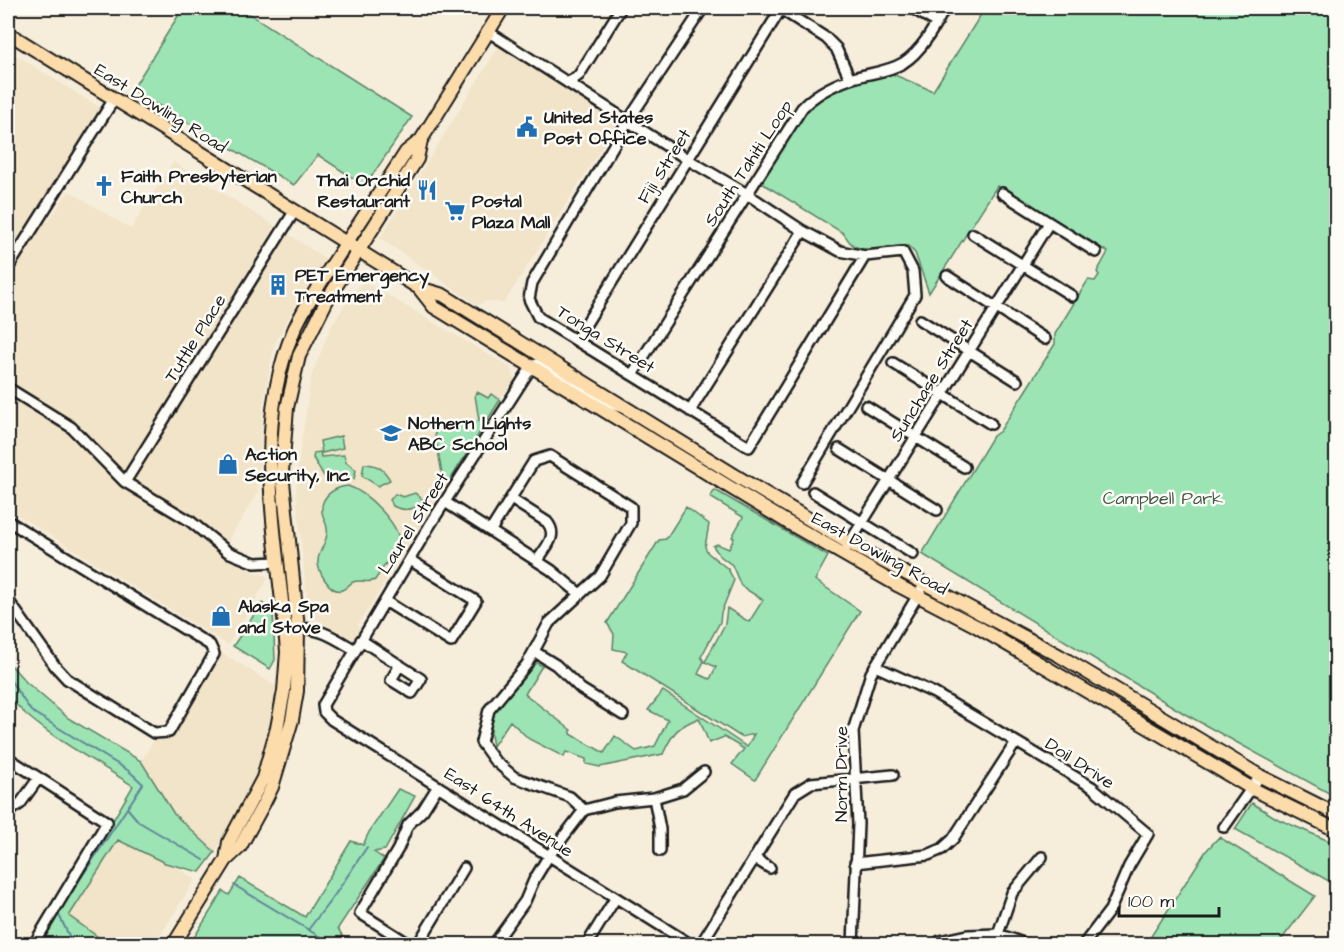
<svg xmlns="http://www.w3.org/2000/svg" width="1344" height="952" font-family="'Architects Daughter',sans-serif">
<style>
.built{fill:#f1e4c8}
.green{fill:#9ce4b3;stroke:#5c8068;stroke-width:1.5}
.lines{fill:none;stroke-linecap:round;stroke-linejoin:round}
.stream{stroke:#5f8699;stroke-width:2}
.minor-casing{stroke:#1c1c1c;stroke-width:14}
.major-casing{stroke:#1c1c1c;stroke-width:16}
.minor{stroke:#fdfcf7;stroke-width:9}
.major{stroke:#fddcac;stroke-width:12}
.labels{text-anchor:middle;stroke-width:5;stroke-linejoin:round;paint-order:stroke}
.street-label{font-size:18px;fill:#1c1c1c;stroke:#fdfcf7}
.poi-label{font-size:18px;font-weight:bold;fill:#1c1c1c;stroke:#fdfcf7;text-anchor:start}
.park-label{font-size:18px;fill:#425849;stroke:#fdfcf7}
</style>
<rect width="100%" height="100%" fill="#f6eedb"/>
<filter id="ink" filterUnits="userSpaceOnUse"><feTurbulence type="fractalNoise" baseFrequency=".0167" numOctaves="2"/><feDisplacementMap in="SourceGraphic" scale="12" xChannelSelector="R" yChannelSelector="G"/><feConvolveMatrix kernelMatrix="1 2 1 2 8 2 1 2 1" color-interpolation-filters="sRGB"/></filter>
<g filter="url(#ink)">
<path class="built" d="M499,46l118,77 -113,180 -17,-2 -10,4 -97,-67z
M8,50l94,59 -66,105 12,8 21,-31 62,38 42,-67 102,64 -49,84 7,6 54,-83 39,26 -28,42 -24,44 -11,60 -5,87 -27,44 -8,20 22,12 24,9 -41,68 -220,-136z
M363,281l147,86 5,14 -15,17 -142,227 3,9 -8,5 -32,-17 -12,-4 -13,-126 2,-25 13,-90 19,-48 19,-31z
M213,647l64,40 -10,55 -9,27 -43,83 -41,-38 -33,-53z
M114,828l81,51 -40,65h-110z"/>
<path class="green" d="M183,8h57l172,109 -47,69 -47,-31 -24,30 -162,-95z
M985,8h351v789l-151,-83 -263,-160 71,-118 7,-5 55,-87v-10l33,-54 7,1 4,-6 -2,-3 11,-20 -111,-66 -68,107 -14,-40 -7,-7c-16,-2 -40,9 -55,-1 -4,-2 -7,-9 -10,-12l-83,-51 49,-78 39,-23 42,-8 43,18z
M477,392l11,6 3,-4 9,6 -51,82 -6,-3 -9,-50 45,-8 -4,-26z
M341,436l2,12 -21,5 -2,-12z
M320,452l1,5 23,-2 2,7 10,8 -2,9 -6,2 -8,-5 -13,5 -14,-23 1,-5z
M364,464c13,0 20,5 26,16l-12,6 -16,-10z
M348,486c19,6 49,36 52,56l-25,38c-7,4 -15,-1 -22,2 -4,2 -7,7 -11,8 -12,4 -25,-20 -24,-30 1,-9 8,-17 9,-26 2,-9 -4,-14 -5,-22 -2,-16 13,-25 26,-26z
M715,490l113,66 -13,24 45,31 -105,169 -23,-16 12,-15 -20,-12 -15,6 -10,-25c-22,9 -26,14 -36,36l-63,13 -14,-3v-5l-20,-7 -2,5 -35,-18 -19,-18 -17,25c-10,-40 18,-53 40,-82l4,-1 5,3 -17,28 46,36v4l33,19 11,-17 21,15 19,-5 13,-26 -20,-10 15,-19 84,56 7,-13 -13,3 -119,-76 5,-9 -14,-3 1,-15 -7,-11 52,-83 7,-1 20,-32 23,17 -4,23 3,6 20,16 6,11 -13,33 -1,9 -19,35 3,4 -6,13 12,5 6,-12 -11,-5 20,-38 2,-16 22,14 14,-22 -22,-14 -9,-21 -12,-9 -7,-10 4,-2 12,5 5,-11 -2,-1 11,-20 -33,-20z
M415,493l8,7 -4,6c-10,4 -16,5 -26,0l-3,-6 5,-6 8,3z
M262,603l11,8 2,49 -5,9 -37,-23z
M8,662l18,20 42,36 73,43 33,53 41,38 -15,20 -35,-9 -47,-23 -49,76 32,23 -2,5h-58l92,-158c-30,-21 -107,-61 -124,-91 -4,-8 -1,-24 -1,-33z
M398,789l17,7 -30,54 -11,2 10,7 -46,69 5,9 11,7h-164l33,-53 6,4 11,-17 65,39 46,-76 12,4 6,-13z
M1252,803l26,16 58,25v41l-101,-56z
M1219,837l96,59 -37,48h-132l60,-93z"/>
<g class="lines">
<path class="stream" d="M8,677l23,34 98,60 14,13 -82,124
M128,809l11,13 65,38
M234,885l98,59
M58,913l15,31
M308,930l26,-34 33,-49"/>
<g class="minor-casing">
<path id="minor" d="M703,8l-75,113 -96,162 -3,16 9,18 211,130 116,-191
M779,8l47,30 10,10 14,31
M912,8l25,15
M8,11l3,-3
M487,31l200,128 60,35 56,37 37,20 25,5 38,-4 10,19 2,24 -113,188
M568,83l11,-8 42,-67
M1002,193l94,59
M973,234l99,62
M8,268l106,-169
M947,276l98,63
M920,320l97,61
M576,340l205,-331
M893,363l98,61
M632,375l170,-267c12,-13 31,-23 48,-29 17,-6 36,-6 53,-16 19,-12 32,-37 42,-55
M8,388l63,39 54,55 65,39 38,31 27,11 23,-1
M866,406l98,61
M620,407l-19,-6 -55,-35 -9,-2 -5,2 -102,159 -107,180 1,7 8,8 358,224
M690,411l113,-180
M839,449l98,61
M125,482l169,-270
M813,492l100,62
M511,499l36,23c12,14 -2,26 -10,39
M445,502l106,68 29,24
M8,521l202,124 4,9 -45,78 -15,1 -87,-54 -12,-13 -47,-66
M491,530l43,-69 16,-5 81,51v16l-31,53 -51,47 -22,41 -38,46 -8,32 13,18 20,17 56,20 14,13
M847,547l202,-324
M385,601l66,41 25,-41 -66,-41
M292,628c27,-1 40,8 63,22
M361,640l60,39 -9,14 -21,-13 9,-15
M535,652l21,13 25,24 42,26
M875,666l59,27 158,94 56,47 -19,32 -19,44 -26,34
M8,758l99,64 -73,122
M654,798l6,31v22
M8,812l12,-8 18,-25
M1224,827l36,-51
M754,858l16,10
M855,863l73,-8 14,-6 11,-10 63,-97
M998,934l14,-41 30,-36
M409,944l-49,-31 38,-64 10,-24 15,-15 15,-24
M418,944l46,-76
M494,944l31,-43 9,-21 14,-23 36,-47 31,-8 39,-4 29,-9 21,-17
M587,944l28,-45
M701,944l94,-151 16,-10 82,-8
M853,944l5,-120 -5,-93 18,-58 53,-88
M940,944v-3l28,-6 30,-1 28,10"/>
</g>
<g class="major-casing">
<path id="major" d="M8,33l411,255 24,7 298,184 108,64 211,113 200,120 76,38
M419,288l15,19 353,215 112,64 77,40 275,162 85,42
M226,860l3,-18 34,-64 14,-50 7,-37 3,-39 -2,-24c-10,-97 -32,-204 9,-298 11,-25 27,-48 42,-71 23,-36 47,-71 70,-107l15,-12
M174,944l52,-84 14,-13 24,-44 8,-16 20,-67 5,-29 1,-63 -16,-156 5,-64 12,-52 28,-56 90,-141 4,-19 82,-132"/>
</g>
<use href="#minor" class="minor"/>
<use href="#major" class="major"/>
</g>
</g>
<defs>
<g id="civic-bare" transform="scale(1.62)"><path d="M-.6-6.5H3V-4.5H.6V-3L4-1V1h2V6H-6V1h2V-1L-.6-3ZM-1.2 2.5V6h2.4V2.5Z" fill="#1f6fb2" stroke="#fdfcf7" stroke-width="2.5" paint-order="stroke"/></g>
<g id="church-bare" transform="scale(1.62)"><path d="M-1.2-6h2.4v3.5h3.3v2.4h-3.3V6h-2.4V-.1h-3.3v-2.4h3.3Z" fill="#1f6fb2" stroke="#fdfcf7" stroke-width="2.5" paint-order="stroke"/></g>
<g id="restaurant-bare" transform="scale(1.62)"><path d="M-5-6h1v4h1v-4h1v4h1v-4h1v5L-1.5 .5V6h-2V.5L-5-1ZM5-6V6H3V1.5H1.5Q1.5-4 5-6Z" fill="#1f6fb2" stroke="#fdfcf7" stroke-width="2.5" paint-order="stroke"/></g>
<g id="supermarket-bare" transform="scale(1.62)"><path d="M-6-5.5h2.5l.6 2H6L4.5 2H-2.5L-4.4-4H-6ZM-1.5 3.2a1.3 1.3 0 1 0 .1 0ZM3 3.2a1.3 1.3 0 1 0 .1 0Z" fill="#1f6fb2" stroke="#fdfcf7" stroke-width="2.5" paint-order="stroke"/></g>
<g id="building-bare" transform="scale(1.62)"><path d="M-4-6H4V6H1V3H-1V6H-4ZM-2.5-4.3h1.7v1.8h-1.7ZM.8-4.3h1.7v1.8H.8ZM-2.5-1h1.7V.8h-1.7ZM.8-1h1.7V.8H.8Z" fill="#1f6fb2" stroke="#fdfcf7" stroke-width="2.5" paint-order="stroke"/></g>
<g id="school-bare" transform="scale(1.62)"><path d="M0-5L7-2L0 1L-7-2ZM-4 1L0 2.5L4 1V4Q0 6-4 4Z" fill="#1f6fb2" stroke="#fdfcf7" stroke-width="2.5" paint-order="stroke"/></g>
<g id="shop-bare" transform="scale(1.62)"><path d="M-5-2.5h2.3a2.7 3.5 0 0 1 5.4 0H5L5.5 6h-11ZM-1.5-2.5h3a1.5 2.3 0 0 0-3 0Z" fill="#1f6fb2" stroke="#fdfcf7" stroke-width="2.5" paint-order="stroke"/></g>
</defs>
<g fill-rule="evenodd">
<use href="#civic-bare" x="527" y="127"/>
<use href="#church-bare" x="104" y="186"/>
<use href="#restaurant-bare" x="427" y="190"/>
<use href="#supermarket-bare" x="455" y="211"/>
<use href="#building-bare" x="278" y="285"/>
<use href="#school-bare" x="391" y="433"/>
<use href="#shop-bare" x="228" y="464"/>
<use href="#shop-bare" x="221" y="616"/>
</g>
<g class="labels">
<g class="street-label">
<text transform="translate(161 108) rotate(32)" y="6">East Dowling Road</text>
<text transform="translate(748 163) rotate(-57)" y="6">South Tahiti Loop</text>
<text transform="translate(664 166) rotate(-58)" y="6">Fiji Street</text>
<text transform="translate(195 338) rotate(-58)" y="6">Tuttle Place</text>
<text transform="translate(606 339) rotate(32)" y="6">Tonga Street</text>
<text transform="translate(931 380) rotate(-58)" y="6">Sunchase Street</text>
<text transform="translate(413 523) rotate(-58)" y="6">Laurel Street</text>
<text transform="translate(880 553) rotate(29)" y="6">East Dowling Road</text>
<text transform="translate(1080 763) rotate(33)" y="6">Doil Drive</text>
<text transform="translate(841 774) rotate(-90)" y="6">Norm Drive</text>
<text transform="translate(509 812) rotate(33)" y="6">East 64th Avenue</text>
</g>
<g class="poi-label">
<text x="544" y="123">United States<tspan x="544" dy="21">Post Office</tspan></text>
<text x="121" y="182">Faith Presbyterian<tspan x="121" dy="21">Church</tspan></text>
<text x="410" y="186" text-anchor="end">Thai Orchid<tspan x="410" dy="21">Restaurant</tspan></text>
<text x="472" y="207">Postal<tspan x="472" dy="21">Plaza Mall</tspan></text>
<text x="295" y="281">PET Emergency<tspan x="295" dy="21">Treatment</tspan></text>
<text x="408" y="429">Nothern Lights<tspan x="408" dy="21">ABC School</tspan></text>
<text x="245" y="460">Action<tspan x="245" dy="21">Security, Inc</tspan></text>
<text x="238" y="612">Alaska Spa<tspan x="238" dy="21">and Stove</tspan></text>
</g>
<g class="park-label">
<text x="1163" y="504">Campbell Park</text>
</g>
</g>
<rect width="1344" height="952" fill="none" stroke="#fdfcf7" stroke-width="30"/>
<rect x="15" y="15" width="1314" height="922" fill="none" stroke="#1c1c1c" stroke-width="2" filter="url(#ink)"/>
<path d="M1119 907v9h100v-9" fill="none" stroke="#1c1c1c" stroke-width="3"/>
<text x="1128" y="907" font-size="18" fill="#1c1c1c" stroke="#fdfcf7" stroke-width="4.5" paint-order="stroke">100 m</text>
</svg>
